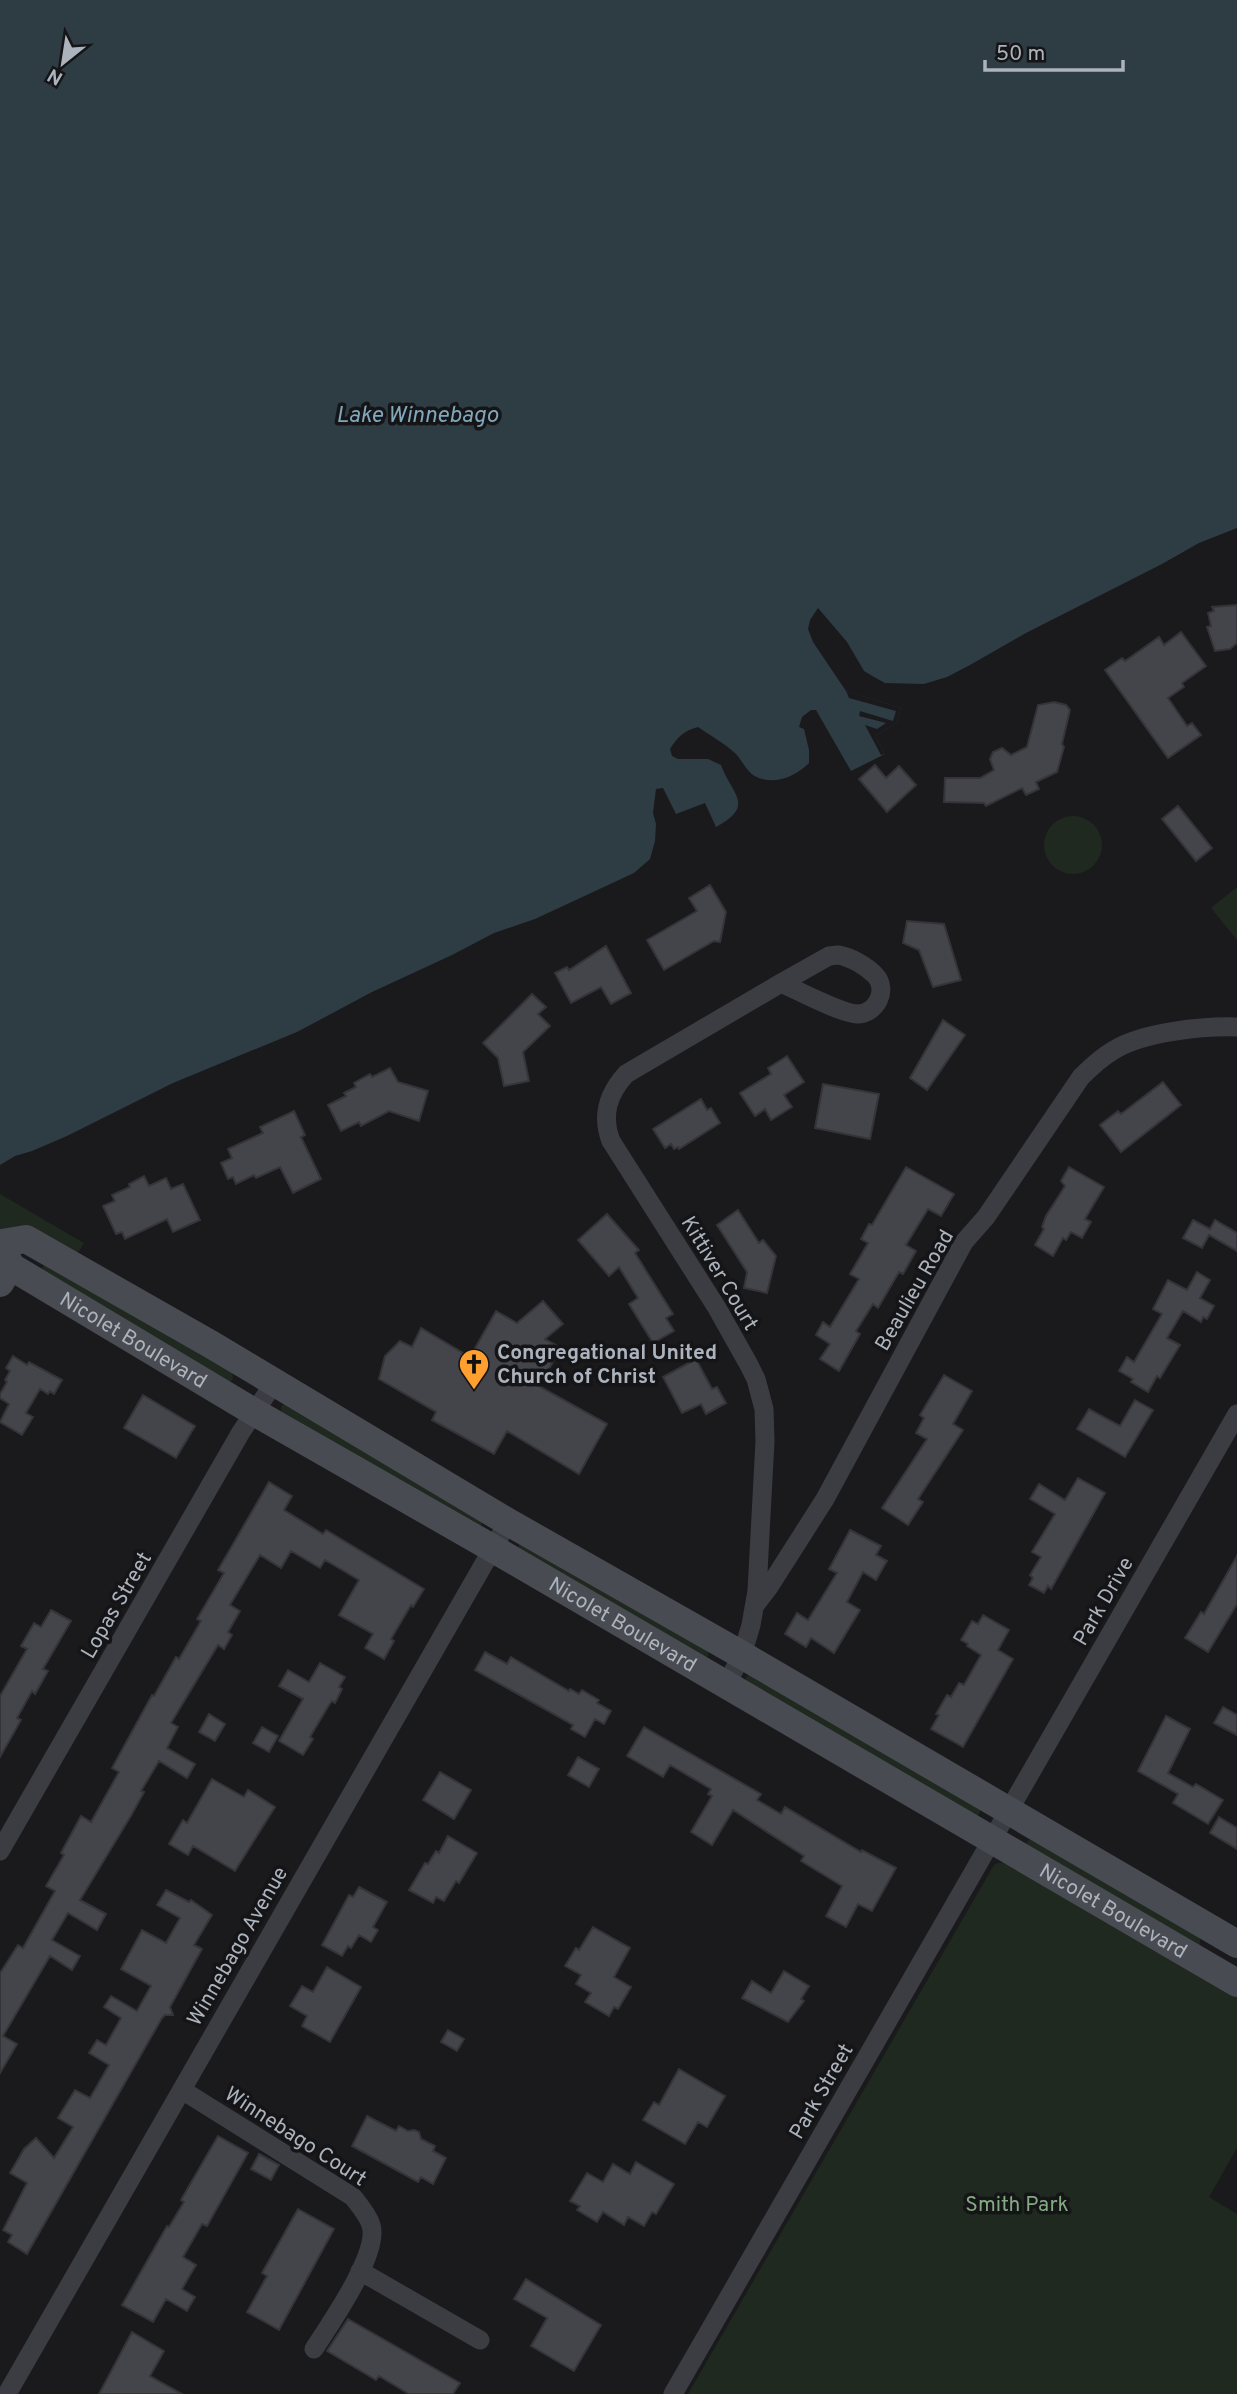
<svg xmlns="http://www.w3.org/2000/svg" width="1237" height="2394" font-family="Overpass,sans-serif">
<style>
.green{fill:#1f291f}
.water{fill:#2e3c43}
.pier{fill:#1a1a1d}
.building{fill:#44454a;stroke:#343439;stroke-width:2}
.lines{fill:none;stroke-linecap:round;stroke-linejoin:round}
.street{stroke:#3b3d42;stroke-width:19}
.secondary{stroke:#484c52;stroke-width:28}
.labels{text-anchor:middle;stroke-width:7;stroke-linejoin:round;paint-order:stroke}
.street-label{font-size:21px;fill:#acb3bd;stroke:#151518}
.poi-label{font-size:21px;font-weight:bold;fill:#acb3bd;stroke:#151518;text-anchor:start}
.park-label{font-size:21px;fill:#84aa81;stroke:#151518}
.water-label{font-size:23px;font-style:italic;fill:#80a7bb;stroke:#151518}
</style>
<rect width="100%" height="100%" fill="#1a1a1d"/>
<path class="green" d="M1044 845a29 29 0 1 1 58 0a29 29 0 1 1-58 0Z
M1237,887v53l-26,-32z
M0,1194l84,49 -9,14 -52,-10 -23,23z
M45,1264l187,107 1,8 -3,3 -190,-111z
M284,1404l200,117 -5,7 -198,-117v-4z
M522,1542l186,106v8l-3,3 -187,-108 1,-6z
M750,1674l231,136 -4,7 -232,-134 1,-6z
M1031,1839l169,96v10l-3,2 -170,-99v-6z
M1009,1862l228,133v153l-28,49 28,17v180h-549l306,-529 4,-2z"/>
<path class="water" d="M0,0h1237v528l-38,15 -37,21 -136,69 -56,32 -23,12 -23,7 -39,-1 -11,-6 -10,-6 -17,-29 -29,-34 -8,12 -2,9 5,13 33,49 55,17 -4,15 -22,13 10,18 -34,17 -35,-61h-5l-9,7 -3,10 5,2 5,21v13c-14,14 -37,24 -56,12 -8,-6 -11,-15 -18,-22 -11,-10 -24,-17 -37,-26 -14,4 -20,9 -28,22l2,7 6,3h30l13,6c11,30 35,40 -5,62l-11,-24 -29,11 -13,-26 -7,1 -3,24 3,11 -1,17 -5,18 -16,14 -99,46 -41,14 -42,22 -80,37 -75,40 -124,51 -106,53 -35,15 -17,5 -15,9z"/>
<path class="pier" d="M846,691l55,17 -4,15 -22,13 10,18 -4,1 -16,-30 12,4 9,-6 -27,-7 1,-5 33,10 3,-10 -47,-13z"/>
<path class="building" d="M1237,605v38l-7,6 -15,2 -8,-24 4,-1 -3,-13 6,-2 -2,-4z
M1181,632l25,34 -24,17 2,4 -16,11 19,28 5,-3 9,12 -33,23 -63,-88 17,-12 3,3 34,-24 5,8z
M1054,702l12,3 4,5 -8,34 2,3 -7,25 -21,10 3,7 -13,6 -4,-7 -36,18 -2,-3 -40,-1 1,-24h35l14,-8 -4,-11 3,-7 9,-4 9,7 16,-8 11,-42z
M875,765l11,13 13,-12 17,19 -29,27 -28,-33z
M1178,806l34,42 -16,13 -34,-42z
M710,885l16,27 -6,30 -6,-1 -50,29 -17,-30 50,-29 -8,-13z
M907,921l37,3 17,56 -28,7 -14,-37 -16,-7z
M606,946l25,47 -20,11 -10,-17 -30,16 -16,-30 12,-6 2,3z
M532,994l14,13 -8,7 12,12 -27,26 6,29 -25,5 -6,-28 -15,-15z
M943,1020l22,15 -38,55 -17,-12z
M787,1056l17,26 -20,13 8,12 -21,13 -6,-11 -10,7 -15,-23 31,-19 -3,-6z
M390,1068l8,14 30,9 -9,30 -30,-10 -28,15 -2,-4 -18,9 -13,-26 18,-9 -2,-3 12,-6 -2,-4 16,-9 2,3z
M1163,1082l18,23 -60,47 -21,-27 18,-14 3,3z
M823,1084l56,10 -9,45 -55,-11z
M701,1099l6,11 4,-2 9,15 -41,26 -1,-2 -4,2 -3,-5 -6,4 -12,-19z
M294,1111l11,24 -4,2 20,42 -28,14 -13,-26 -24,11 -2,-3 -18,9 -3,-7 -5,2 -7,-16 11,-5 -4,-9 35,-16 -3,-6z
M906,1167l48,27 -13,22 -13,-7 -22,36 10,6 -13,23 -4,-2 -21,36 -5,-4 -17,27 4,3 -21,37 -19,-12 10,-15 -14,-9 7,-13 7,5 29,-48 -9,-5 18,-31 -7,-4 8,-15 3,1z
M1069,1167l35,20 -19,32 6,3 -9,16 -11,-6 -5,8 -3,-2 -10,18 -18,-11 9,-16 -2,-2 4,-11 19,-30 -4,-5z
M144,1176l5,10 17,-8 5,11 12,-5 17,36 -27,12 -6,-13 -42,20 -3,-7 -6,2 -13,-28 12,-5 -3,-6 18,-8 -1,-3z
M738,1210l21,33 4,-3 13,16 -9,37 -23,-5 3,-16 -30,-47z
M607,1214l32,36 -4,3 38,61 -7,4 8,13 -21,12 -24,-39 9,-6 -19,-31 -10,9 -31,-36z
M1193,1220l17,9 5,-9 22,13v18l-28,-16 -7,13 -19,-10z
M1197,1272l13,8 -10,18 14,8 -7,13 -4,-2 -2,5 -18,-11 -16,27 13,7 -20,33 -3,-2 -9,16 -17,-10 2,-3 -14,-8 8,-14 7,5 28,-48 -9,-5 15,-29 19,10z
M543,1301l20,23 -18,15 16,9 -22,38 68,38 -28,50 -72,-43 -13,23 -62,-34 4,-8 -57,-33 6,-23 15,-15 12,6 9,-19 49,29 26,-46 21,12z
M13,1356l14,9 2,-3 33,18 -8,14 -4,-3 -2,3 -8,-5 -14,24 7,4 -11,18 -22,-13 9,-18 -9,-6v-4l7,-12 -2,-2 5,-9 -4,-3z
M696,1359l16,30 5,-2 9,16 -20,11 -5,-10 -19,9 -19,-36z
M944,1375l28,16 -19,33 10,6 -45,69 5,3 -15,23 -26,-17 45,-69 -11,-6 8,-15 -4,-3z
M143,1395l52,31 -19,32 -52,-30z
M1135,1400l18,10 -28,47 -48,-28 12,-20 31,17z
M1078,1478l27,15 -54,96 -3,-3 -4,7 -15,-8 4,-7 -3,-3 11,-18 -9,-5 23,-38 -25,-15 9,-15 26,16z
M269,1482l23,14 -8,14 39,24 3,-4 98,59 -11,18 -2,-2 -20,34 3,2 -10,18 -19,-11 8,-14 -34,-19 20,-35 -34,-20 -5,8 -29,-17 -10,17 -21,-13 -30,50 10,6 -12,21 4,3 -8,14 -6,-4 -47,78 7,4 -11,21 28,16 -8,14 -28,-17 -18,30 3,1 -12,22 -52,86 26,14 -9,16 -29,-17 -16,27 28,16 -8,14 -22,-14 -47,80 14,8 -17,29v-100l18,-28 5,3 32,-57 -9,-5 18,-31 -3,-2 20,-37 10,6 28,-50 -7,-4 40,-73 2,1 22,-39 3,2 22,-38 -4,-2 27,-46 -6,-3z
M850,1530l31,16 -5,9 11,6 -11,19 -13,-8 -16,30 13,8 -26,43 -23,-15 -5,9 -21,-13 12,-21 11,7 29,-47 -8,-4z
M1237,1556v48l-29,48 -23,-14 16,-26 3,2z
M51,1610l20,11 -28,48 5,2 -13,23 -3,-3 -15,27 4,2 -21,37v-61l27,-47 -6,-3 13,-23 7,4z
M983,1615l26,15 -11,20 15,9 -50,88 -32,-18 8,-14 -3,-1 11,-19 4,2 8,-14 5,2 17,-30 -14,-9 1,-2 -7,-4 11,-19 6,3z
M485,1652l22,12 4,-7 58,34 1,-2 9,5 3,-4 17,10 -2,3 14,8 -7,13 -9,-5 -10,18 -14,-8 2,-4 -98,-55z
M320,1663l25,14 -6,10 3,2 -7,14 -3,-2 -3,4 -19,32 3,2 -10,16 -24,-14 24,-42 -24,-13 9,-16 21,12z
M1223,1707l14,8v20l-23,-12z
M209,1714l16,10 -10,17 -16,-9z
M1166,1716l24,13 -22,44 25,14 3,-3 27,16 -15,24 -35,-21 5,-9 -40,-23z
M262,1727l16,9 -9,16 -16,-9z
M644,1727l117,67 -4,6 24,14 4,-7 76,45 1,-2 34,18 -24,43 -14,-7 -12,23 -20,-11 16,-30 -41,-25 3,-5 -71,-46 -21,35 -21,-13 21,-36 -4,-2 3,-5 -41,-24 -7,12 -36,-21z
M578,1757l21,12 -10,18 -21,-12z
M440,1772l31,18 -17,29 -31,-19z
M212,1779l32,18 4,-7 27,17 -40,64 -42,-25 -5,9 -19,-11 14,-24 4,3z
M1219,1817l18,11v21l-27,-16z
M448,1836l29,17 -18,30 -3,-2 -12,20 -8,-4 -3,6 -24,-13 16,-27 3,1 8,-13 3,2z
M359,1887l28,15 -14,25 5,3 -7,12 -12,-7 -8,13 -3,-2 -6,10 -20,-11 27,-50 4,2z
M166,1890l23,12 2,-2 21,15 -18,30 8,4 -32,58 3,8h-8l-3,3 -135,236 -19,-12 4,-7 -9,-5 24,-47 -17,-10 14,-24 12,-11 18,20 19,-31 -15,-9 17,-28 15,8 19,-33 -20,-12 8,-13 9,5 15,-27 -17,-11 7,-11 26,15 14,-25 -30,-17 21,-39 24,13 14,-25 -23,-13z
M593,1927l37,21 -16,29 17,10 -13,22 -4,-2 -5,9 -24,-14 6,-9 -15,-9 5,-9 -16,-9 11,-18 3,2z
M327,1967l34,20 -31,55 -28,-16 5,-10 -17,-10 12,-20 11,6z
M784,1971l25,15 -8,13 3,2 -16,21 -46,-24 10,-17 19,12z
M448,2030l16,9 -7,12 -16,-9z
M679,2069l46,27 -18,31 -9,-5 -13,22 -42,-24 11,-18 5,3z
M367,2116l29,15 3,-5 9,5 6,-1 5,2 2,7 14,7 -2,5 13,7 -13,26 -12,-7 -3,5 -66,-36z
M218,2136l30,17 -41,73 -5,-2 -19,33 13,8 -14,24 13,8 -8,14 -21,-12 -13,23 -31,-17 45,-79 2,1 15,-25 -3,-2z
M259,2154l20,11 -8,15 -20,-11z
M636,2162l38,22 -18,30 -4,-2 -8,14 -16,-9 -4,8 -21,-13 -6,10 -20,-12 3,-4 -10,-5 17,-28 16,9 10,-18 17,10z
M298,2209l36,20 -55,101 -32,-18 20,-36 -5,-3z
M526,2279l75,46 -27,46 -43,-25 16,-28 -33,-19z
M348,2319l112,64 -7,11h-44l-30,-18 -3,4 -49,-29z
M132,2332l32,19 -14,25 32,18h-83z"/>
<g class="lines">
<path class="street" d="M838,955c13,2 28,11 37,20 14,15 1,39 -18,39 -17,-1 -58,-23 -76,-31l48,-27z
M756,1604l13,-17 56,-88 139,-257 22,-25 95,-140c10,-10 21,-20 33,-27 29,-18 89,-24 123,-23
M726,1685l16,-30 9,-30 6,-34 8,-150 -1,-32 -8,-30 -7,-14 -32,-57 -106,-167c-10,-26 -3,-47 15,-67l155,-91
M0,1851l241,-419 33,-49
M182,2090l171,107c7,9 15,18 18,28 9,28 -41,99 -57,124
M360,2271l120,69
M7,2394l501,-872
M673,2394l564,-980"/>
<g class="secondary">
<path id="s1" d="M10,1266l244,146 238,136 745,435"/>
<path d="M0,1283l10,-17 -8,-23 24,-4 186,106 296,177 234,133 495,289"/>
</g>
</g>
<defs>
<g id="church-pin" transform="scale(1.575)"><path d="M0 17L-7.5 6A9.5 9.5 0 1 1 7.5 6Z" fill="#ff9f30" stroke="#151518"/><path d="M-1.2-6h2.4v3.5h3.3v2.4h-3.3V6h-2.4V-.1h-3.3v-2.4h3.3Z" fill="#111"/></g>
</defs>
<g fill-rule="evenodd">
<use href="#church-pin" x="474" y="1364"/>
</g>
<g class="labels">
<g class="street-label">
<text transform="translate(720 1273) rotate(59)" y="7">Kittiver Court</text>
<text transform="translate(914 1290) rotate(-60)" y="7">Beaulieu Road</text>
<text dy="7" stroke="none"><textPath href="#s1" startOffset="144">Nicolet Boulevard</textPath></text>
<text transform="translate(1103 1601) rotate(-60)" y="7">Park Drive</text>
<text transform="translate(116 1605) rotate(-60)" y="7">Lopas Street</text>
<text dy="7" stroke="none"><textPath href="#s1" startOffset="710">Nicolet Boulevard</textPath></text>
<text dy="7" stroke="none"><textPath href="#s1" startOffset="1278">Nicolet Boulevard</textPath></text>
<text transform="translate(237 1946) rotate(-60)" y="7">Winnebago Avenue</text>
<text transform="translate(821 2091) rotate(-60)" y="7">Park Street</text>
<text transform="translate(296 2136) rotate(33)" y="7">Winnebago Court</text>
</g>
<g class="poi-label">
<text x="497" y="1359">Congregational United<tspan x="497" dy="24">Church of Christ</tspan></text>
</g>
<g class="park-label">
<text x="1017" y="2211">Smith Park</text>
</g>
<g class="water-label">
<text x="417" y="422">Lake Winnebago</text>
</g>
</g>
<g transform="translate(63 63) rotate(210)" stroke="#151518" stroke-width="5" paint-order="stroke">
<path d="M0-5L12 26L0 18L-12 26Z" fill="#acb3bd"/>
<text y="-10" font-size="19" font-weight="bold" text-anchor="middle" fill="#acb3bd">N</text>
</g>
<path d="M985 60v10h138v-10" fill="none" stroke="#acb3bd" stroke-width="3.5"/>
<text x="996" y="60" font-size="21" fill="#acb3bd" stroke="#151518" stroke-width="5" paint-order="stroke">50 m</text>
</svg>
